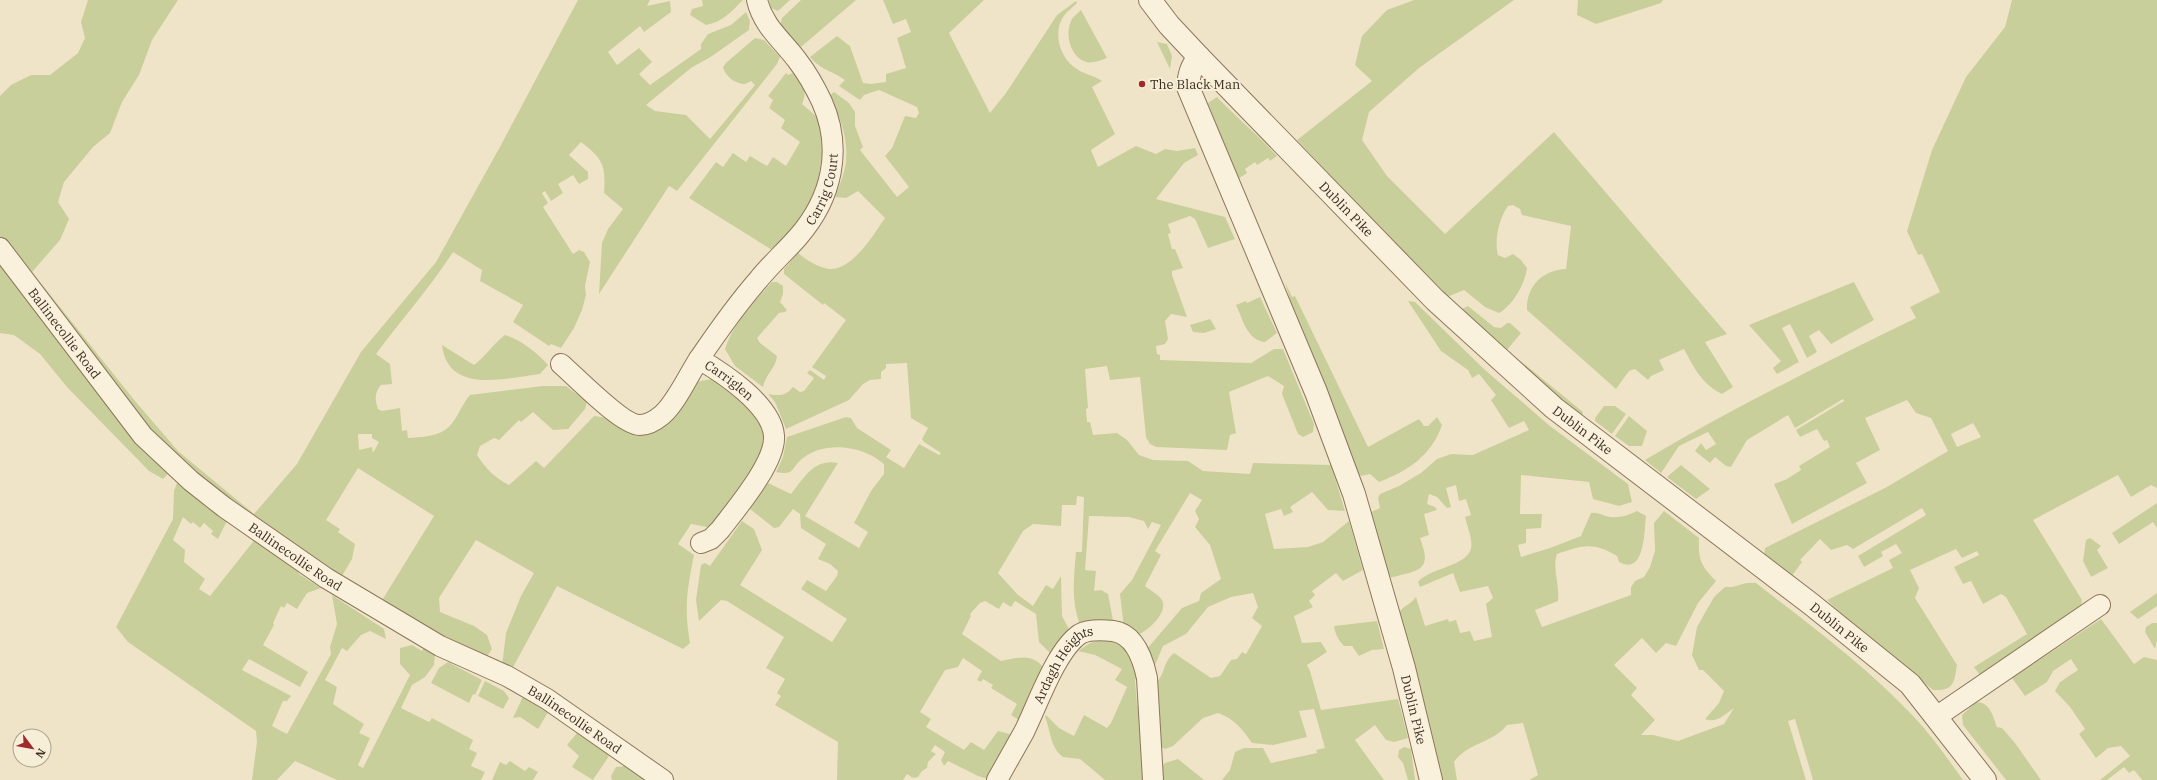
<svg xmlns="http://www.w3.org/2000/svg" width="2157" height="780" font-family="'IBM Plex Serif',serif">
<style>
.green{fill:#c9cf9b;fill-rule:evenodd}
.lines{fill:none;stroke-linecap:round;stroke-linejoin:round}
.minor-casing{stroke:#8d765c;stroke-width:22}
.tertiary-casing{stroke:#8d765c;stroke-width:24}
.minor{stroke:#faf1dc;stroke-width:20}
.tertiary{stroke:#faf1dc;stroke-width:22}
.poi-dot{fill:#9e2a2b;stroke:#f7eed8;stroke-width:1.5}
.labels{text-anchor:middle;stroke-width:4;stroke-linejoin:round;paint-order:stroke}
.poi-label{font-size:13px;fill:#3d2e20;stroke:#f7eed8;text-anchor:start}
.street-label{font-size:13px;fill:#3d2e20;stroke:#f7eed8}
</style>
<rect width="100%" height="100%" fill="#f0e4c8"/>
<path class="green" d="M88,0h90l-26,40 -13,35 -17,27 -12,31 -17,14 -29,35 -6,20 11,17 -9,21 -28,32 103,129 43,50 76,63 43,-50 64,-112 75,-90 65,-117 77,-145h72l-3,6 23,-5 1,11 -27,20 -4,-6 -32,26 9,13 22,-17 13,14 -13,12 11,11 51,-36v-5l7,-10 23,-9 15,-13 4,9 -1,9 -37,26 -21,12 -45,37 9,6 31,4 24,24 45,-54 -4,-4 -6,3c-10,0 -20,-8 -22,-17l3,-4 29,-25 9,2 16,17 -3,7 -100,127 -8,-5 -70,108 3,-51 6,-14 15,-20 -19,-16c2,-28 -1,-34 -23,-51l-12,13 19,17v7l-9,5 -6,-9 -15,9 5,9 -12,8 -6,-10 -3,2 6,10 -5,4 30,47 6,-4 5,2 6,10 -5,24 1,9 -4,15 -8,18 -13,20 -10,-4 -2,2 -36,-24 10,-17 -43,-24 2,-11 -29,-18c-23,36 -52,68 -77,102l14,10 2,20 -11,1c-7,8 -6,15 -3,24l4,2 18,-3 2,23 5,-1 1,8c11,-1 27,-1 37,-8 11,-7 16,-25 25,-35l73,-9h23l21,16 -2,7 -17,20 -15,1 -20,-18 -12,10 -2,-2 -20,20 -5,-2 -14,8 -3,9c9,14 18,23 32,30l27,-24 8,7 50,-52 14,2 29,15h16l8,-7 35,-44 16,-3 39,27 16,29 -2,16 -51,75 -7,1 -16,-3 -13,20 16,11c-7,35 -10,52 -4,88l-7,6 -126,-63 -46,85 -9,-5 4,-33 15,-37 13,-23 -58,-33 -37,58 1,14 34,14 13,9 5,14 -6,9 -34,-15 -71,-41 53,-86 -76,-48 -32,52 14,9 -2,3 17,12 -3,15 -10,17 -29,-18 -59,-43h-9l-81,-70 -33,-37 -131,-170v-142l11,-11 20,-10h19l28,-22 7,-15 -4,-16zM358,434h14v4l7,4 -6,11 -1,-6 -13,3z
M702,0h41c-11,11 -20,22 -37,25l-16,-10 2,-6 11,-3z
M769,0h21l-12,11 -7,-3z
M801,0h55l-55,47 -21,-20 2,-9z
M883,0h101l-35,33 41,80 16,-20 51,-78 19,-14 1,2c-5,5 -12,10 -15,16 -9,17 -1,40 15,50 7,5 16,6 25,12l-10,6 23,47 -24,16 7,17 38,-21 20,8 9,-5 12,2 18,-3 3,7 -14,8 -28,36 69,18 10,22 -27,9 -13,-29 -5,-3 -22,8 3,9 -3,1 4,15h3l8,19 -11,3v4l15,42 -16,-3 -6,7 3,18 -3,5 -9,2 1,8 3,1v5l91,3 23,-14h9l31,75 -1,8 -10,5 -5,-3 -16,-40 2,-8 -16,-10 -39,16 7,41 -6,2 -3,15 -71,-3 -6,-3 -4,-7 -6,-60 -30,3 -3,-14 -22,3 3,39 -2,1 1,13h3l3,13 24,-2 10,7 12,15 14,5 35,1 15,10 47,3 3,-11 78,2 14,46 -17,-1 -16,-18 -22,15 3,5 -9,4 -3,-7 -16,5 9,35 34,-2 15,-5 26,-21 14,49 -20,11 -7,-8 -24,18 3,4 -6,6 4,6 -19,9 8,27 19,-1 6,10 -20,13 3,6 11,39 77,-11 10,39 -14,4 -8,-2 -11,-15 -20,15 29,40h-162l8,-10 5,-18 9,-4h19l8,15 46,-10 -1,-3 9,-2 -11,-39 -15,2 8,26 -34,8 -21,-2c-10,-14 -17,-24 -34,-30l-15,5 -30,28 -8,3 -9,-4 1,-63c8,-9 7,-22 17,-29l37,25 9,-2 11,-16 6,-1 5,-7 4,2 16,-28 -10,-8 6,-11 -5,-14 -22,4 -23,10 -22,27 -23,12 -10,24 -7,-20 36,-42 17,-7 2,-8 20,-14 -11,-34 -15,-18 4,-8 -4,-8 7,-11 -12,-7 -35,58 6,4 -16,31c5,4 14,9 17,14 7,13 -17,34 -28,36l-10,-8 -4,-34 12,-14 29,-55 -9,-3 -4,7 -4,-8 -15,-4 -40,-1 -4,54 11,1 -2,20 7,-1 7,4 5,26 -34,2c-8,-23 -5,-46 -3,-70h6l2,-55 -7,-1 -1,9h-14l-1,21 -28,-2 -10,7 -25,42 20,22 15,11 13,-21 7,4 8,-13 1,40 8,15 -15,27 -16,-16 -3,-28 -21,-13 -4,6 -8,-5 -4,7 -14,-8 -5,2 -10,11 1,2 -9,18 39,27c20,-4 34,-9 46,12l-28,47 -8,-5 6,-11 -26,-16 2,-3 -10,-6 -2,3 -4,-2 5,-9 -19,-13 -5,9 -13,3 -25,42 11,7 -5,8 38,23 7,-8 13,8 14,-19 15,4 -25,44 -10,-3 -30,-15 -4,5 -3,-6 4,-8 -10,-7 -4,6 5,3 -8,8 -1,6 -5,3 -4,6 -5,1 -6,-4 -4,6h-66l1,-38 -63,-37 6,-9 -4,-3 8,-14 -19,-11 18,-31 -57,-36 -6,-1 -22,21 -3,-21 5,-35 4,-2 5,3 32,-45 12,8 8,21 -22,35 92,57 15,-23 -46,-30 6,-9 19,11 11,-15 1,-5 -8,-7 -12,-5 8,-15 -25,-16 -1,-14 -7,-5 -14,18 -5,1 -24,-19 18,-26 23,11c13,-16 23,-36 47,-31l-33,53 54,32 9,-16 -14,-9 17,-32 13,-17v-10c-20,-18 -58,-24 -81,-6 -12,9 -7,18 -27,14l7,-15 4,-20 59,-20 5,1 6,10 34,22 -5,7 18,11 15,-24 20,11 2,-2 -17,-11 -2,-3 6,-11 -17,-10 -4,-55 -21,1v4l-5,4v7l-11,1 -7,4 -14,16 -63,29 -11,-27 -7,-8c11,2 18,2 25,-7l7,5 4,-1 10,-13 -7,-5 3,-3 14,10 2,-4 -14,-9 34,-47 -22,-17 -1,2 -39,-31v-5l14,-16c9,7 19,14 31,16 23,2 45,-35 56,-51l-27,-27 -12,7 -11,-1c4,-11 10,-24 11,-36 2,-21 -5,-47 -18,-64l6,-5 15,11 6,9v14l8,21 -3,3 37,47 12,-10 -24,-31 7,-8 13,-32 11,2 3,-5 -2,-6 -38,-17 -15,5 -4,5 -21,-14 6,-6c-14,-10 -23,-9 -35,-23l27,-21 13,10 13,37 8,1 15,-2v-8l20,-6 -9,-30 14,-6 -5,-13 -13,5z
M1414,0h100l-95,68 -50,44 -7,28 25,36 58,58 109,-102 173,202 -22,8 28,45 -11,7c-20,-10 -28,-26 -38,-45l-25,11 5,10 -13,6 -3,4 -13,-11 -6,2 -13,18 -89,-79c-1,-24 16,-40 39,-41l5,-43 -49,-11 -2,-6 -7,-4 -5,1c-9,12 -14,35 -10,49l7,3 8,-4 8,6 6,8c-2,16 -14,37 -28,45l-14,-6 -21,-17 -17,7 -34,-33 -116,-124 75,-59 -17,-16 7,-29 25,-26z
M1578,0h85l-2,3 -65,21 -19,-9z
M2012,0h145v488l-6,-3 -20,12 -13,-22 -85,45 49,80 -1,6 -101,69 -6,-8 53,-33 -21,-37 -5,-3 -18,10 -12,-23 -8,3 -9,-17 25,-12 -2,-4 -15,7 -6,-9 -46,21 9,18 -4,10 42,67c-3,18 -3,26 -24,25l-80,-64 -26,-26 66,-32 -4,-8 13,-7 -6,-9 -15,8 2,4 -19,11 -6,-11 68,-41 -4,-7 -69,41 -6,-4 -16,5 -11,-11 -20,21 2,2 -11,15 -27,-21 1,-8 120,-60 63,-37 -17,-33 -15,-5 -9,-13 -42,18 15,32 -24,13 11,20 -75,41 -18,-40 13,-5 14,-9 -2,-4 31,-19 -3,-7 -3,1 -7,-12 -17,8 -4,-7 48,-29 -1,-2 -48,29 -7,-13 -41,25 -16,27 -5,-1 -11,-9 -5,6 -15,-12 6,-8 5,7 10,-6 -8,-12 -29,14 -18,27 -16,-13c88,-52 179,-97 271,-142l-6,-11 30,-15 -18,-38 -4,1 -11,-24 25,-81 34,-73 39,-50zM1973,423l8,14 -24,10 -6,-13z
M1081,10l26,48c-7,2 -14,6 -21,4 -16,-5 -22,-29 -14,-43 2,-3 6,-6 9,-9z
M1157,42l10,2 5,12 -2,13z
M786,73l2,2 5,-2c10,11 15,17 9,31l15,13 7,27 -7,43 -11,25 -11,15 -23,23 -83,-52 27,-36 7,5 10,-14 13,9 4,-6 17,10 6,-9 13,9 14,-24 -19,-14 4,-8 -16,-12 4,-8 -5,-4z
M1217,97c20,21 41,38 60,59l-7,5 -2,-3 -11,7 -2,-3 -10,7 2,4 -9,6 -30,-76z
M0,258l170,214 -7,7 -14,-8 -82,-84 -27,-33 -26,-19 -14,-2z
M772,282h5l6,4v8l-3,8 7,8 -2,2 -6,1 -22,25 3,5 17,13c-1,12 -12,19 -14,31l-28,-21 -10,-17c8,-26 29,-47 47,-67z
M1285,282l7,15 3,-1 73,151 51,-28 5,7h4l9,-9 5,8c-10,30 -34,46 -63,57l-9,-8 -9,2 -3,-3 -61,-148z
M1854,282l20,38 -43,24 -12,-14 -10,6 8,16 -10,6 -17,-34 -8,4 17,34 -22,12 -4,-6 8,-7 -32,-36z
M1260,297l17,36 -12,9c-18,-2 -22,-22 -29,-37l10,-4 1,2z
M1408,301l7,1 70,68 65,56 78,58 4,18 -13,4 -26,-7 -4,-17 -68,-7 -1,39h22l-1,14 -15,1v14l-8,2 3,12 29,-9 31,-12 10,-23c7,-1 12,3 19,4 10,1 19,-2 27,-6l9,5c-2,16 -1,60 -27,46l-2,-6c-25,-15 -35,-10 -60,-2 -5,15 3,32 1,47l-23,9 7,17 89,-32v-8l4,-6 9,-4 6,-10 5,-16 -1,-28 10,-12 35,27c-1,22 2,28 17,43l-18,22 -22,43 -10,-3 -10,10 -14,-15 -28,27 23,23 -6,7 24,25 -14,15h12l25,6 46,-17 10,-16c-9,6 -17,16 -29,11l14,-16 5,-12 -21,-21h-4l-7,-15 5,-28 17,-30 11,-10c14,1 16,-6 31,-4 55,43 111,84 158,134 18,19 34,42 49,63h-150l-18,-61 -7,2 18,59h-277l9,-5 -15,-52 -16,2c-14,18 -40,18 -53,37l3,18h-16l-40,-158 -1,-11c5,-6 11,-7 16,-14l9,29 23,-7 1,3 7,-2 4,13 10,-2 4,10 18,-4 -6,-33 7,-6 -5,-12 -28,6 -7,-19 -33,14 -2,-5c11,-14 50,-16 53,-34 2,-8 -4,-22 -6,-31l6,-2 -5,-16 -7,2 -3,-16 -10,3 5,19 -4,1 -10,-11 -8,-3 -2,10 8,3 2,3 -13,4 5,21 -9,3c7,20 10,31 -15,36 -6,1 -11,4 -16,3l-18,-65 9,-4 -2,-10 2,-4 19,-8 22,-13 16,-14 14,-5 22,1 56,-25 -5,-9 -15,7 -18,-28 5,-5 -17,-21 -7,4 -4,-8 -27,-19z
M1468,306l26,21 7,1 6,-5h3l11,10 -14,17 76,62 -1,4 -26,-20 -96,-86z
M1210,319l6,10 -12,4 -11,-1 -3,-7z
M505,335c15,4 33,18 43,30l-8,9c-35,4 -92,21 -98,-29l32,20c12,-9 19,-21 31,-30z
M1604,406h11l11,8 -14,20 -17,-13v-3z
M1629,416l18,15 -5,15h-13l-14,-10z
M1681,465l29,24 -14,10 -29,-22z
M178,480l50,39 -10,20 -7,-5 2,-3 -9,-8 -4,5 -7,-6 -2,2 -8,-7 -10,23 12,10 -1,12 21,17 -6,10 11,7 46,-58 41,29 2,7 22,14 -14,5 -10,16 -10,-6 -3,5 -3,-2 -8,17 1,2 -11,20 45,27 -8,15 -51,-28 -7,11 49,26 -4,5h-4l-11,25 15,8 44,-80 -1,-7 7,-23 -5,-29 52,34 2,10 -16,-8 -9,4 -14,16 -5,-3 -17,32 12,7 -4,17 31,20 -5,9 11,5 -12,27 5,3 47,-93 -10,-11v-16l12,-3 10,6 2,-4 11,7 -1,11 -9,12 -13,8 -11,23 28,14 3,-4 41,22 -4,9 8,4 -6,13 14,6 -4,8h-144l-42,-19 -18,19h-25l5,-38 -1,-11 -128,-89 -12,-15 57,-108 1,-28z
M2157,503v25l-4,-6 -34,22 -7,-11z
M2090,538l11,8 -4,4 11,18 -17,9 -8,-16 3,-21z
M2157,593v13l-19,13 -8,-7z
M2101,619l33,45 10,-7 13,3v120h-15l-8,-10 -5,3 -5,-6 -17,13h-7l30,-24 -9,-10 -13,2 -12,10 -17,-24 6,-5 -15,-22 -15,-16 5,-9 18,-12 -7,-11 -18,12 -6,11 -22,14 -13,-18z
M1377,621l7,28 -12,1 -13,6 -7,-10h-8c-5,-5 -9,-12 -10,-20z
M2152,623h5v17l-2,9 -10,-17 1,-5z
M1104,639c24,5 26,17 35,37l-4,4 2,25 5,7 3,68h-40l-25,-21 -17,-2c-13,-10 -12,-25 -18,-40l1,-2 13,13 15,8 10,-21 23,13 4,-5 16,-36 -12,-7 7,-11 -27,-14 -17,-4 12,-8z
M448,662l34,18 -7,15 -2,-1 -4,9 -38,-20 8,-15z
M485,681l19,10 5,7 -6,11 -25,-13z
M525,692l25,17 -12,20 -18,-12 -7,1z
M1976,702c14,0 17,14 21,25l5,1 13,15 26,37h-35l-43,-55 -1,-10z
M577,733h5l29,20 -18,27 -21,-13 7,-11 -12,-11z
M1404,747l7,2 4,31h-7l-5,-17 -5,-6 1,-7z
M1178,759l26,21h-45l-1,-9 7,-8z
M510,761l15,10 4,-4 9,5 -5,8h-41l8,-18 6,3z
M626,766l21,14h-35l-1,-4 5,-9z"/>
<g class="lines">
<g class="minor-casing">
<g id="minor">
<path id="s1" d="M0,248l143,188 48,45 33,26 102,71 114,68 67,30 40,23 116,81"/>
<path id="s2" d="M699,359c19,-28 38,-55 60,-80 12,-15 27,-28 39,-42 34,-39 45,-88 24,-135 -7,-15 -15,-29 -25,-42 -15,-20 -34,-34 -40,-60"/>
<path id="s3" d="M561,364c15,13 62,62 79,61 8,0 16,-5 22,-10 14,-12 26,-39 37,-56 24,14 73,46 75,77 2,26 -38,73 -54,94l-9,9 -10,4"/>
<path d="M1936,717l164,-112"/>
<path id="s4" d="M997,780c9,-16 18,-32 27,-48 13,-26 32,-82 56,-98 9,-5 23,-4 33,-3 22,3 30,28 34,47l6,102"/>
</g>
</g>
<g class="tertiary-casing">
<g id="tertiary">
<path id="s5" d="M1150,0l19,25 30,32 236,243 119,108 257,196 99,80 75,96"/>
<path id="s6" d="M1199,57c-8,10 -10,17 -11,30l128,305 38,102 50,174 27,112"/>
</g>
</g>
<use href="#minor" class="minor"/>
<use href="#tertiary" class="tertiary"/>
</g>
<circle class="poi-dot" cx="1142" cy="84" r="4"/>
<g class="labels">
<g class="poi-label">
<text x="1150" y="89">The Black Man</text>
</g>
<g class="street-label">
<text dy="5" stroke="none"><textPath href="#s2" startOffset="212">Carrig Court</textPath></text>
<text dy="5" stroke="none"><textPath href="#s5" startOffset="287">Dublin Pike</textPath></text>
<text dy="5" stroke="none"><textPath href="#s1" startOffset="107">Ballinecollie Road</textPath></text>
<text dy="5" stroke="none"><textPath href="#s3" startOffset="230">Carriglen</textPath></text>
<text dy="5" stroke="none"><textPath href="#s5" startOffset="611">Dublin Pike</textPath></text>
<text dy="5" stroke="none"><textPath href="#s1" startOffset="431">Ballinecollie Road</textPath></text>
<text dy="5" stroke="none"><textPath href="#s5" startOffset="935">Dublin Pike</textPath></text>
<text dy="5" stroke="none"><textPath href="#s4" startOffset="135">Ardagh Heights</textPath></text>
<text dy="5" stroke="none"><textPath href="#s6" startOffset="696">Dublin Pike</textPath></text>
<text dy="5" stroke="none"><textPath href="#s1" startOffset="755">Ballinecollie Road</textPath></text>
</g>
</g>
<g transform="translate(32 748) rotate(122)"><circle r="19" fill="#f7eed8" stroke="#ada18e"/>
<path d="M0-3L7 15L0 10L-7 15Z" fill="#9e2a2b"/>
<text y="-6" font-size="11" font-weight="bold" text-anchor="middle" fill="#3d2e20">N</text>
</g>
</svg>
